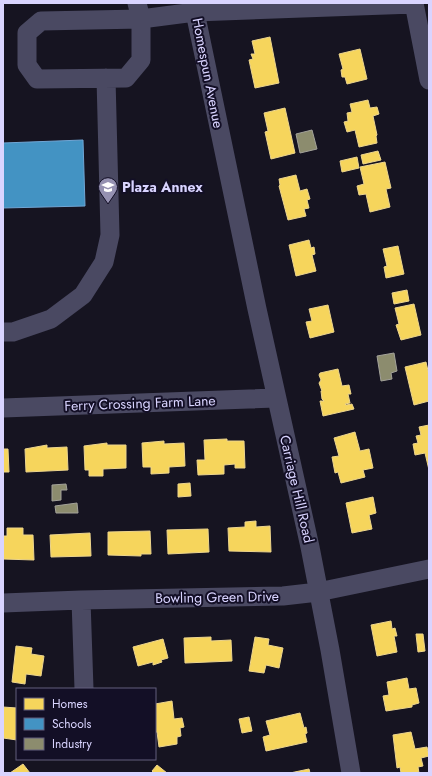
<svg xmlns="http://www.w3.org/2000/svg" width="432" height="776" font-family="Jost,sans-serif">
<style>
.homes{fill:#f6d55c;stroke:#edd58d}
.schools{fill:#4393c3;stroke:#70a6d5}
.industry{fill:#8c8c6e;stroke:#a3a29a}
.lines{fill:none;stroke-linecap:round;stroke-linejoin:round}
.minor{stroke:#4a4962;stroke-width:19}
.labels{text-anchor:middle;stroke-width:4;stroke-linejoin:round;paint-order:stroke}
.street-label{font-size:14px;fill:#d9d4ff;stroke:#130f26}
.poi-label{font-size:14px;font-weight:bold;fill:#d9d4ff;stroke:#130f26;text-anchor:start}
</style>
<rect width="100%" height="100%" fill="#161421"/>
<path class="homes" d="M270,37l9,46 -24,5 -6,-28 4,-1 -2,-5h4l-3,-13z
M360,49l7,30 -20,5 -2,-7h-3l-1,-7 2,-1 -4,-15z
M368,100l2,8 7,-1 2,7 -6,2 4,19 -1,1 1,7 -18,4 -4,-17 -8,2 -3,-10 4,-1 -1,-8 5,-1 -2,-8z
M285,108l10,45 -24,6 -6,-27 3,-1 -4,-18z
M378,151l3,9 -18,4 -2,-9z
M357,157l2,11 -17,4 -2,-11z
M385,162l6,26 -5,1 4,18 -20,5 -4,-18 -7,1 -2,-9 7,-2 -4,-17z
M296,175l4,16 7,-2 3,10 -3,1 2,8 -5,1 2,7 -18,4 -9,-34 1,-1 -1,-6z
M309,240l2,8 3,-1 1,7 -3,1 4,16 -20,5 -7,-31z
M398,246l6,28 -18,4 -2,-11 3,-1 -4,-17z
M407,290l2,11 -15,3 -2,-11z
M414,304l7,31 -20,5 -5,-15 3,-1 -4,-16z
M328,305l6,27 -24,6 -4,-16 6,-1 -3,-12z
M426,362l3,13v26l-15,4 -9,-38z
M338,369l4,17 7,-1 2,9h-3l2,9 -5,1 1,1 6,-1 2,5 -31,7 -3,-15h4l-2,-2 -1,-8h1l-3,-8 2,-3 -2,-5 1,-2z
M429,425v45l-4,-17 -10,2 -2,-11 5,-1 -2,-7 5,-1 -2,-8z
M355,432l5,19 9,-2 4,19 -10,2 2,7 -24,6 -3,-11 -3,1 -3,-16 7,-1 -5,-18z
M227,439v2h17l1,27h-10v-4l-11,1v9l-26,1 -1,-15h8l-1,-20z
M164,441v3l20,-1 1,23 -16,1v6l-18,1v-7h-8l-1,-24z
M107,443v2h19v23l-23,1v7h-14v-6h-4l-1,-24z
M47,445v3l20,-1 1,23 -42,2 -1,-23z
M3,449h5l1,23h-6z
M190,483l1,13 -13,1v-13z
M373,497l3,16 -7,2 3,14 -20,4 -6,-30z
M256,521v6l14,-1 1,26 -42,-1 -1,-23 17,-1v-5z
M7,528h16v7h10l1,25 -31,-1v-23h4z
M208,529l1,23 -41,2 -1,-24z
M150,531l1,23h-10v2l-33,-1v-23z
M90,533l1,23 -40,1 -1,-22z
M391,621l1,8 3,-1 2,8h-3l3,16 -20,4 -6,-31z
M416,634h7l2,17 -7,1z
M211,637v4l20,-1 1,21 -47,2 -1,-25z
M255,637l14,2 -1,6 15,3 -4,20 -13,-3 -2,8 -15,-2z
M163,639l5,19 -7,2 1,2 -9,3v-3l-15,4 -5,-19z
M16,646l16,2 -1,6 13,2 -3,20 -15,-2 -1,10 -13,-2z
M407,678l2,11 7,-1 3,15 -7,2v2l-26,4 -3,-15 6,-1 -2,-13z
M172,701l2,18 8,-1 2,9 -4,1 1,8 -4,1v7l-18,3 -2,-15h-2v-28z
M3,707l14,1v32l-14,-2z
M300,713l4,15 2,-1 1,6 -2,1 2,8 -41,9 -3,-14 7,-2 -4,-14z
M249,717l3,14 -10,2 -3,-14z
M411,732l4,17 12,-2 2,9 -8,2 2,8 -5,1 1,6h-18l-1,-6 -3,1 -4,-33z
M23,764l7,9h-20z
M157,765l10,8h-13l-2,-2z
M309,769l1,4h-20z"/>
<path class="schools" d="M83,140l2,66 -82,2v-65z"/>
<path class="industry" d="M312,130l5,19 -17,4 -4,-19z
M394,353l3,18 -6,2 1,6 -11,2 -4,-25z
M66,484l1,6h-6v10l-9,1v-16z
M77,503l1,10h-22l-1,-7z"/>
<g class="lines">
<path class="minor" d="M137,3l4,16 54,-7 219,-8
M414,3l15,77
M195,12l62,297 53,238 20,103 21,123
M141,19v41l-15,18 -89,1 -10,-14v-32l14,-12z
M3,332h10l38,-13 32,-24 21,-33 6,-27 -4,-157
M3,408l273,-10
M81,600l3,89
M3,603l78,-3 202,-4 35,-4 111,-23"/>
</g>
<defs>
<g id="school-pin" transform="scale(1)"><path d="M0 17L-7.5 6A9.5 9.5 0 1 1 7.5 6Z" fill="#9591b1" stroke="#130f26"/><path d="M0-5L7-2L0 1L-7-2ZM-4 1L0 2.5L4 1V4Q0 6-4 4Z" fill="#fff"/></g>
</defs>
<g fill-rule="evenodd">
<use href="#school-pin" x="108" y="187"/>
</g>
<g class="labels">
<g class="street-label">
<text transform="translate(208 73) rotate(79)" y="5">Homespun Avenue</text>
<text transform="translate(140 403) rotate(-2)" y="5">Ferry Crossing Farm Lane</text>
<text transform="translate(297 489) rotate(77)" y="5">Carriage Hill Road</text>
<text transform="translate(217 597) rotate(-1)" y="5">Bowling Green Drive</text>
</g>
<g class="poi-label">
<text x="122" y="192">Plaza Annex</text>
</g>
</g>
<rect width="432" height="776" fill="none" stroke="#d9d4ff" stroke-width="8"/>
<rect x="16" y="688" width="140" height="72" fill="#130f26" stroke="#625e7d"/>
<rect x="24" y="698" width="20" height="12" fill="#f6d55c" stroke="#625e7d"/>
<text x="52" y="708" font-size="12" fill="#d9d4ff">Homes</text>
<rect x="24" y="718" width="20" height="12" fill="#4393c3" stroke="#625e7d"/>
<text x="52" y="728" font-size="12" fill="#d9d4ff">Schools</text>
<rect x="24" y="738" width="20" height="12" fill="#8c8c6e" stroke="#625e7d"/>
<text x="52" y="748" font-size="12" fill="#d9d4ff">Industry</text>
</svg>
